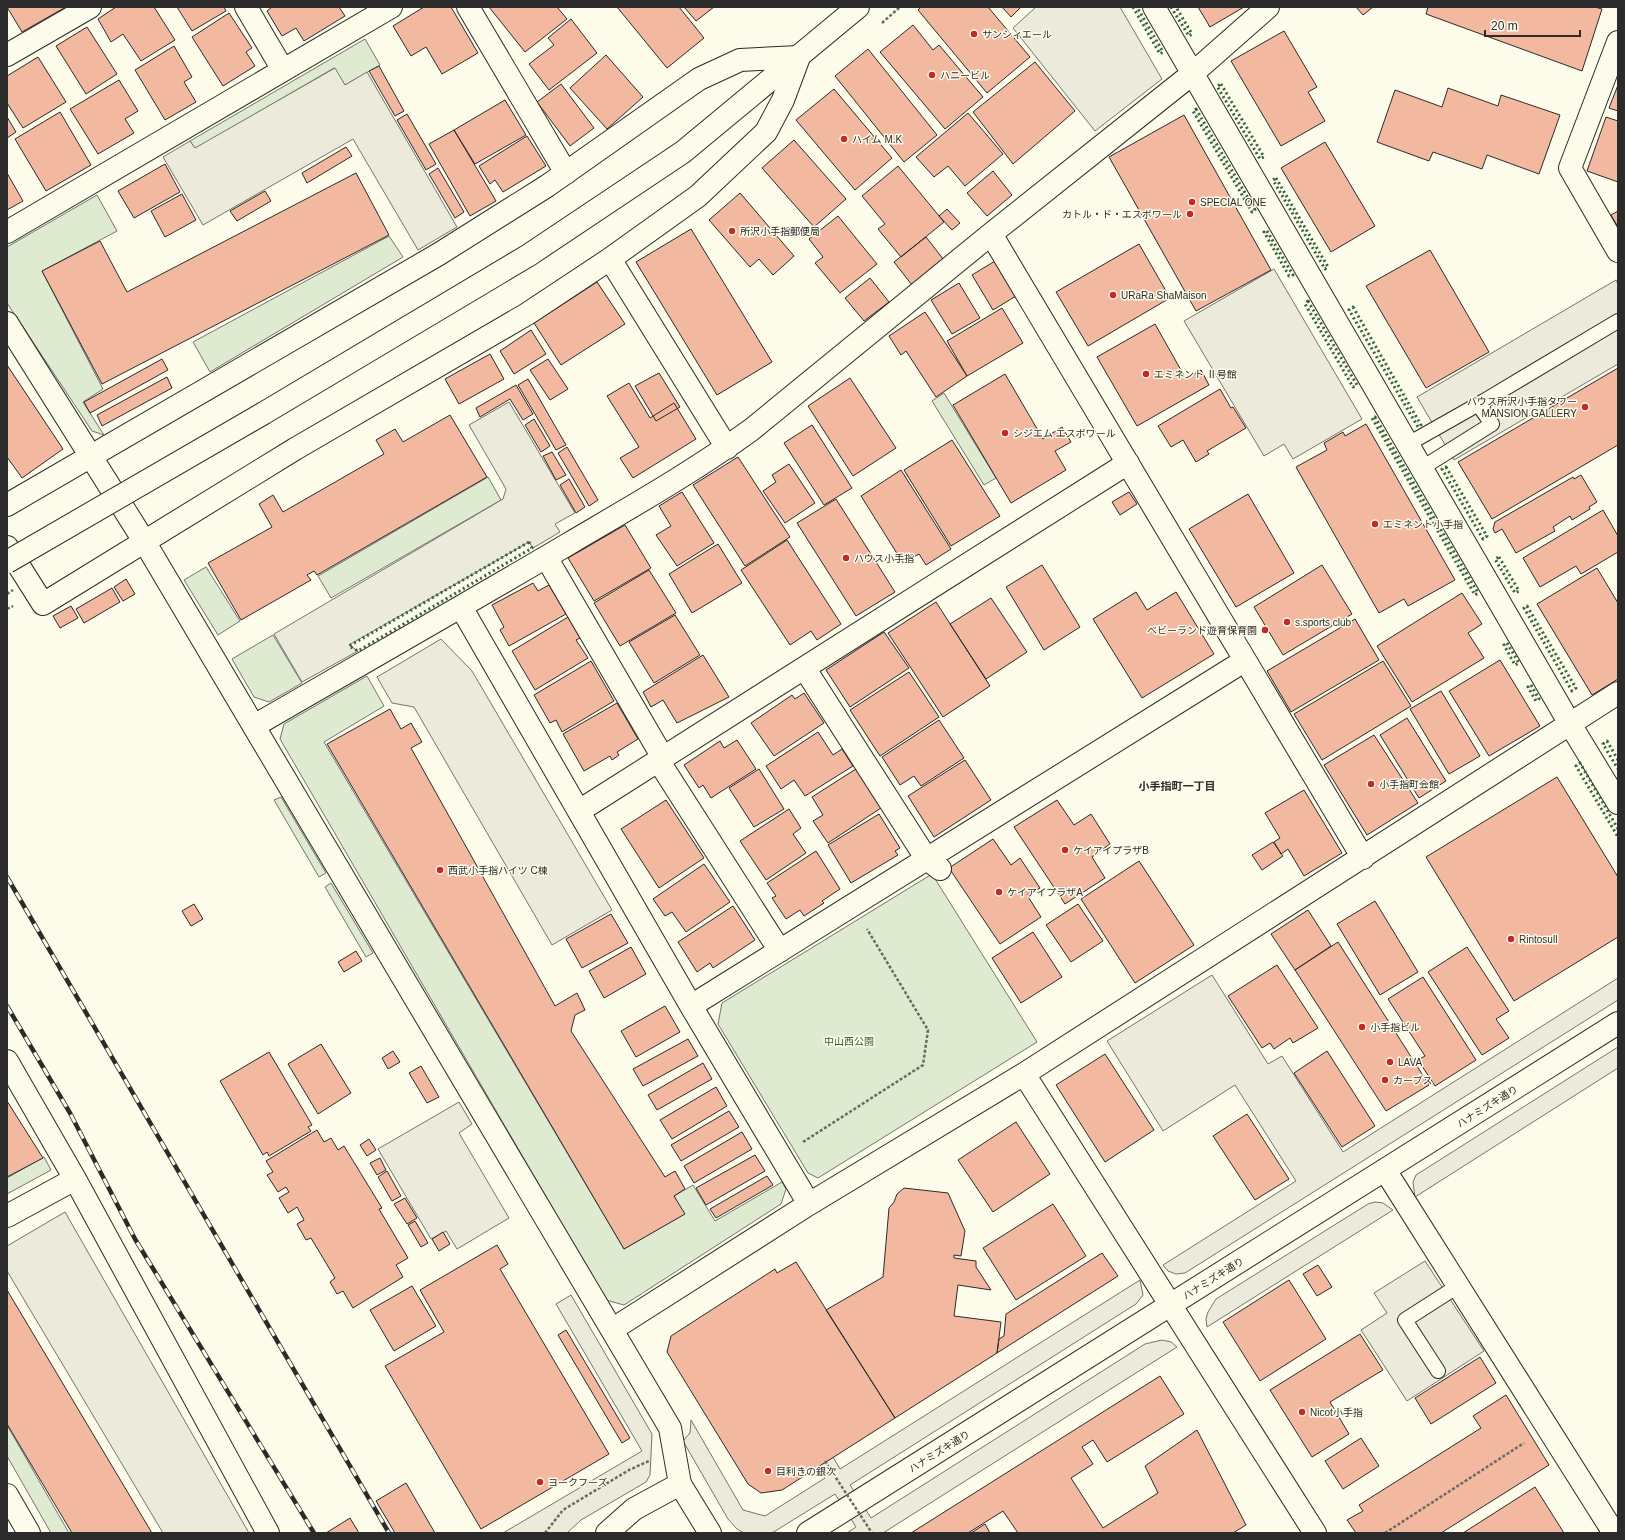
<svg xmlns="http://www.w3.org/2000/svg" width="1625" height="1540" font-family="Arial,'Noto Sans JP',sans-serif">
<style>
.green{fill:#deebd1;stroke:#74746e}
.parking{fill:#eceadb;stroke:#74746e}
.building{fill:#f2b8a0;stroke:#2b2b2b}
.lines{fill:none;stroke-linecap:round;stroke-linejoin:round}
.lane-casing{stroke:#2b2b2b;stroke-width:16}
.street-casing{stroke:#2b2b2b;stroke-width:24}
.secondary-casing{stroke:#2b2b2b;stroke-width:24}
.path{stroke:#6a6964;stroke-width:2.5;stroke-dasharray:3 2;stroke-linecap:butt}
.lane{stroke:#fdfbea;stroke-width:14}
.street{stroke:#fdfbea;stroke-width:22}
.secondary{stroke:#fdfbea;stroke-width:22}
.rail-casing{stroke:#2b2b2b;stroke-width:4.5}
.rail{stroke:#fdfbea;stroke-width:3;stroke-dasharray:9;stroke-linecap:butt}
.secondary-bridge-casing{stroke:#2b2b2b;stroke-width:24;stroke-linecap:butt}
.path-bridge{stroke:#6a6964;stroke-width:2.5;stroke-dasharray:3 2;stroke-linecap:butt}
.secondary-bridge{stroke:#fdfbea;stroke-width:22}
.hedge{stroke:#34623c;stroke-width:3;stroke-dasharray:2 3;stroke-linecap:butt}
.poi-dot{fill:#c62828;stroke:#fdfbea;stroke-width:1.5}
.labels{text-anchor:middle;stroke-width:3;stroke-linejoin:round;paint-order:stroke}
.poi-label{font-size:10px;fill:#2b2b2b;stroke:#fdfbea;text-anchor:start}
.park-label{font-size:10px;fill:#34623c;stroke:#fdfbea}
.street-label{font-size:10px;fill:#2b2b2b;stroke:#fdfbea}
.neighbourhood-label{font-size:11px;font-weight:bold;fill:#2b2b2b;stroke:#fdfbea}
</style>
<rect width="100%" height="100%" fill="#fdfbea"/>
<path class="green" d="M365,39l15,26 -35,20 -11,-17 -139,81 -5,-8z
M97,195l20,36 -75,40 61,118 -20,13 21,33 -12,-4 -85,-128v-56z
M389,236l14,21 -193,115 -17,-30z
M944,393l52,85 -12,7 -52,-84z
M488,477l13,23 -170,98 -13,-22z
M206,567l34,54 -22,14 -34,-55z
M273,635l29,48 -33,19 -15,-5 -22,-38z
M367,676l17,30 -60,36 300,507 60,-35 -10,-18 19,-11 22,36 67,-39 4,7 -5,15 -157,101 -18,-5 -326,-561 4,-15z
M281,797l45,76 -7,4 -45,-77z
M932,874l105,168 -219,136 -10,-5 -90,-149 4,-21z
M331,883l42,70 -7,4 -41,-70z
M44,1157l7,13 -44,24v-16z
M7,1425l62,108h-18l-44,-77z"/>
<path class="parking" d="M1036,7h84l42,72 -67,52 -82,-103z
M335,68l10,17 22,-13 90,155 -39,23 -65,-111 -150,86 -40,-68 27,-16 5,7z
M1274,269l88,150 -69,40 -9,-15 -20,12 -80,-135z
M1616,280l2,4v80l-164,96 -37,-63z
M509,402l66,111 -20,11 5,8 -27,16 -4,-6 -180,103 9,6 -56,31 -28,-48 229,-135 3,-10 -37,-64z
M441,639l31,32 140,239 -60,35 -138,-238 -22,-4 -15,-26z
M1212,975l56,89 14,-8 61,96 275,-174v22l-433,273 -9,1 -8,-3 -5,-6 133,-84 -61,-96 -72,46 -56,-90z
M1618,1047v21l-203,129 -2,-15 3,-7z
M459,1102l13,22 -13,9 50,85 -52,31 -11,-18 -15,8 -53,-90z
M1375,1202l8,1 10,7 -186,117 -1,-8 2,-7 8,-13 152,-95z
M65,1212l184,321h-86l-156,-262v-25z
M1425,1261l59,90 -77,50 -46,-71 26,-17 -13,-20z
M1140,1280l3,15 -7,9 -286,181 21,33 274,-174 17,-4 9,2 6,5 -294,186h-36l9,-6 -21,-33 -63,39h-28l-7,-4 -9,-10 -45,-78 7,-8 1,-13 52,90 22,6 60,-38 -7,-11 15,-10 7,12z
M571,1295l81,139 -2,41 -4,7 -65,38 -14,13h-64l139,-82 -86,-147z"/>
<path class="building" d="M7,7h56l1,1 -42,24z
M116,7h38l21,33 -34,21 -18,-27 -12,8 -13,-23z
M177,7h47l2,4 -34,20z
M272,7h67l6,9 -41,25 -8,-13 -14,8 -15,-25z
M424,7h27l27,46 -36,21 -16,-27 -15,9 -18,-30z
M489,7h68l10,12 -42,33z
M617,7h62l25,31 -37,30z
M684,7h30l-18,14z
M921,7h67l42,50 -43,36 -69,-83z
M1002,7h19l-10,10z
M1198,7h46l-34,20z
M1356,7h17l-10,8z
M1428,7h167l7,2 -20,62 -156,-57z
M229,13l23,35 -6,4 9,14 -32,20 -31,-49z
M571,19l26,34 -48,37 -20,-26 25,-19 -6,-7z
M913,25l20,25 6,-5 44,52 -38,32 -65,-77z
M87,27l30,47 -31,20 -30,-48z
M1284,31l33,56 -9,5 17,29 -44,25 -50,-85z
M174,46l18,31 -8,5 12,20 -31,18 -30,-50z
M868,49l69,86 -33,27 -69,-86z
M606,55l37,42 -36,32 -37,-41z
M38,57l28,45 -43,26 -16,-25v-27z
M1035,62l40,49 -62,53 -40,-52z
M379,66l25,45 -9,5 -26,-45z
M119,80l19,31 -13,8 9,14 -36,21 -28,-45z
M561,84l33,44 -24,18 -33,-44z
M1618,85v26l-9,-3z
M1448,88l50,18 3,-11 59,20 -21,59 -52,-19 -5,14 -49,-17 -4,9 -52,-19 18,-52 47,17z
M834,89l58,69 -37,32 -59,-70z
M505,100l21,35 -51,29 -21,-34z
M60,112l31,53 -45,26 -31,-52z
M968,113l35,41 -38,32 -17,-20 -14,11 -18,-20z
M407,114l29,50 -10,6 -29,-50z
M1184,115l87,155 -75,41 -87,-154z
M7,117l9,15 -9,6z
M1606,117l12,4v61l-31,-11z
M454,130l42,71 -26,15 -41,-72z
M527,136l19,30 -43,26 -8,-12 -5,4 -11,-18z
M794,140l52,59 -32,28 -52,-59z
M1325,142l50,84 -44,26 -50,-84z
M346,147l6,9 -45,27 -5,-10z
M165,164l15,28 -46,26 -16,-27z
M898,166l46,56 -43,35 -23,-28 7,-5 -23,-28z
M438,168l26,44 -9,6 -26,-44z
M993,171l19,24 -25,21 -20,-23z
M7,173l16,28 -16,9z
M356,173l33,62 -287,149 -60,-113 58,-30 27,51z
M265,191l6,10 -34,20 -7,-10z
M740,193l54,63 -21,19 -14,-16 -9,8 -41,-47z
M182,194l14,26 -31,17 -14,-26z
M947,209l13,14 -8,7 -13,-14z
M1618,211v16l-7,-12z
M838,216l39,48 -37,29 -25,-30 8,-6 -14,-18z
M691,229l81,133 -55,33 -81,-133z
M926,237l18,23 -32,25 -18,-23z
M1139,244l31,54 -82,48 -32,-54z
M1430,250l59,102 -63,36 -60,-102z
M995,261l21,35 -23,14 -21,-35z
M870,278l19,24 -25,19 -19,-23z
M597,282l28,42 -64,41 -27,-42z
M959,283l21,35 -28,16 -21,-34z
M1002,308l21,35 -56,33 -20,-35z
M925,312l42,64 -31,21 -30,-46 -5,4 -12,-19z
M1155,324l31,55 15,-9 8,15 -72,41 -40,-69z
M531,330l15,24 -32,20 -14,-23z
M490,354l14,25 -45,25 -14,-25z
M162,359l6,11 -78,43 -6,-11z
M548,359l20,30 -18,11 -20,-30z
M7,365l56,84 -41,29 -15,-21z
M1618,368v77l-126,74 -34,-57z
M659,373l21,34 -24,14 -21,-35z
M1005,374l38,65 19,-12 9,15 -16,9 11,19 -55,33 -58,-98z
M167,377l5,11 -70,38 -5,-11z
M850,378l46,70 -43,28 -45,-70z
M528,379l38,66 -10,5 -38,-65z
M629,383l21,35 24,-15 22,36 -63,39 -13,-20 19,-11 -32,-51z
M516,385l17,29 -10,6 -13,-21 -30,18 -4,-9z
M1220,389l11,19 2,-1 13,21 -39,23 2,3 -13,8 -13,-22 -12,7 -13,-21z
M450,415l37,62 -170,98 -3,-4 -7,4 4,5 -70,40 -33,-57 64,-36 -13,-23 14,-9 10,17 101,-58 -8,-14 19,-11 8,13z
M534,419l16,27 -9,6 -16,-27z
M1366,424l89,156 -47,26 -4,-7 -25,14 -83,-146 31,-17 -3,-7 19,-11 2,4z
M812,425l40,63 -28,17 -40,-62z
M952,440l48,76 -49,30 -47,-76z
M567,447l31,53 -9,6 -31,-53z
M552,452l14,23 -10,5 -13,-24z
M738,457l52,80 -45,29 -52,-81z
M789,464l26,39 -30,20 -22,-32 13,-9 -4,-7z
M901,470l50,79 -25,16 -7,-11 -16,9 -42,-67z
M1581,475l16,27 -8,5 1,2 -18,11 -2,-4 -17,11 2,4 -39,22 -14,-24 -7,4 -2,-4 2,-7 78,-45 1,2z
M569,479l16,28 -9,6 -16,-28z
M682,492l32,51 -37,23 -21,-31 15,-9 -12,-20z
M1129,492l8,12 -17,11 -8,-13z
M1248,494l46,79 -58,34 -47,-78z
M836,499l59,93 -39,24 -59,-93z
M1603,510l15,26v16l-37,22 -5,-8 -36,21 -17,-29z
M625,525l26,43 -57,33 -26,-43z
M787,540l54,84 -24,16 -6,-9 -21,14 -49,-75z
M718,544l24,39 -50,30 -23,-39z
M1042,565l38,62 -36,23 -38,-63z
M1322,565l30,49 -69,41 -29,-48z
M1597,568l21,35v76l-26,16 -55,-91z
M649,570l27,43 -56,33 -26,-43z
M126,579l9,15 -12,7 -9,-14z
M533,583l5,8 11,-6 17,29 -57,32 -9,-16 4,-3 -12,-22z
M112,588l8,14 -36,21 -8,-14z
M1136,592l11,18 29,-18 38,62 -72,44 -49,-79z
M1462,593l20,31 -14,9 16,25 -72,44 -35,-56z
M991,598l36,54 -41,27 -36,-55z
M936,602l54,84 -47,31 -55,-84z
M71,606l7,12 -18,10 -7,-12z
M675,615l25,40 -46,28 -25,-41z
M568,617l12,21 -4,2 12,18 -53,32 -23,-39z
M1355,619l24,41 -88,52 -24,-41z
M884,632l25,36 -59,39 -24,-37z
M703,655l26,42 -52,26 -14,-23 -12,7 -8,-15z
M1500,660l40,66 -51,30 -40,-65z
M591,661l23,40 -52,31 -6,-12 -6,3 -16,-28z
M1383,661l28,45 -89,54 -28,-46z
M909,672l30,45 -59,39 -30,-46z
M1441,691l39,65 -31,18 -39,-65z
M804,693l20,30 -50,33 -23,-33 41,-28 3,4z
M617,703l21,36 -21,13 2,3 -7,5 -2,-4 -26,15 -21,-37z
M390,709l11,20 10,-6 11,19 -11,6 144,258 22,-13 8,17 -10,5 -4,16 94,146 10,-6 10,18 -11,7 11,18 -61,35 -297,-505z
M1407,718l39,63 -27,17 -39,-63z
M939,720l25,38 -43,28 -7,-10 -14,9 -18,-28z
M818,732l15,23 9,-6 11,17 -48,30 -11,-16 -13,9 -15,-23z
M1374,735l44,68 -51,32 -43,-70z
M737,740l19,29 -45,29 -8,-13 -4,3 -15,-23 36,-24 4,7z
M965,760l26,40 -57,37 -26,-41z
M759,769l25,40 -30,18 -25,-39z
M856,769l25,39 -53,35 -15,-22 10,-6 -11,-18z
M1557,777l61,100v60l-104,64 -88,-144z
M1304,790l38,63 -38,23 -16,-27 -7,5 -7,-12 6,-4 -15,-25z
M666,800l38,58 -45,30 -38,-59z
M1057,800l17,25 17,-11 19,30 -18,13 13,21 -40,26 -51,-77z
M789,809l12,19 -8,6 13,19 -40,27 -26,-39z
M879,814l21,34 -5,3 3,4 -47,28 -23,-38z
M993,839l18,26 9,-7 20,30 -13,7 14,22 -41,27 -51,-76z
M1273,842l10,14 -21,14 -10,-15z
M816,851l24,38 -18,12 2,2 -20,13 -4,-6 -14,9 -14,-21 4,-2 -9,-13z
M1139,861l55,84 -59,38 -54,-84z
M704,864l26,38 -44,30 -14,-20 -7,4 -12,-17z
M1375,901l43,71 -38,23 -43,-71z
M194,904l9,15 -12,7 -9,-15z
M1078,904l25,37 -32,21 -25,-37z
M733,906l22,34 -42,28 -3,-5 -13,9 -19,-30z
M1308,910l23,36 -36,24 -24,-36z
M611,914l17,29 -46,25 -16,-29z
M1033,932l29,45 -41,26 -29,-45z
M1338,942l91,143 -43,26 -91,-141z
M631,947l15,27 -42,24 -15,-27z
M1467,947l42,64 -13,8 13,19 -27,17 -54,-83z
M356,951l6,10 -18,11 -6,-10z
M1277,965l41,63 -25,15 -3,-5 -16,11 -4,-6 -8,5 -34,-52z
M1423,977l53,83 -41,26 -17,-26 7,-4 -37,-57z
M665,1006l15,26 -44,25 -15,-26z
M688,1039l10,17 -55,30 -10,-17z
M321,1044l30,49 -33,21 -30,-50z
M393,1051l7,11 -12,7 -6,-11z
M1327,1051l48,75 -33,21 -48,-74z
M269,1052l43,73 -4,2 3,4 -42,25 -2,-4 -4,3 -43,-74z
M1105,1054l49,76 -49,32 -49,-77z
M703,1063l9,16 -55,31 -9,-15z
M421,1066l18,31 -12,6 -18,-30z
M716,1087l11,19 -55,33 -12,-19z
M7,1101l36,57 -36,19z
M729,1111l10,16 -58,34 -10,-16z
M1247,1114l42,65 -34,21 -42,-64z
M1016,1122l34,52 -57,38 -35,-52z
M317,1130l7,12 7,-4 7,12 6,-4 38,62 -3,1 29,49 -12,7 7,12 -50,31 -10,-17 -6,3 -7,-12 5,-4 -24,-40 -5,2 -9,-16 7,-4 -7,-13 -9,6 -9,-15 10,-6 -3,-5 -8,5 -11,-17 6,-3 -7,-11z
M742,1132l10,17 -58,34 -10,-17z
M369,1139l7,11 -9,6 -7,-11z
M755,1155l10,16 -59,34 -10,-17z
M380,1158l6,12 -9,5 -7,-12z
M387,1171l14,25 -9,5 -14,-24z
M767,1176l6,9 -57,33 -6,-9z
M904,1188l44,5 17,38 -4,25 -7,-1v3l22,3v6l15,23 -33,-5 -4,31 47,6 -4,31 -102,65 -69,-108 57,-33 6,-69 5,-6 3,-8z
M405,1198l12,20 -10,6 -13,-20z
M1053,1204l33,52 -70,44 -33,-52z
M415,1221l13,22 -7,4 -13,-22z
M443,1232l7,12 -11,7 -7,-12z
M497,1245l11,19 -8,5 109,185 -128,75 -96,-163 59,-34 -24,-42z
M1102,1253l16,23 -121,77 2,-14 5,-3 2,-22z
M796,1262l99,156 -113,72 -21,3 -13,-9 -81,-132 4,-16 104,-67 2,4z
M1318,1265l14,22 -15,9 -14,-22z
M1289,1280l37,59 -66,42 -37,-59z
M412,1286l24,40 -42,25 -24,-41z
M7,1290l145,243h-80l-65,-109z
M566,1330l64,108 -8,5 -64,-108z
M1360,1334l23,36 -53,32 19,32 -37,23 -42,-67z
M1480,1357l16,26 -65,41 -16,-26z
M1160,1376l24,38 -77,48 -14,-22 -11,7 11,17 -22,14 32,50 55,-35 -13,-27 52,-36 49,95 -13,8h-215l-15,-22 -35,22h-57z
M1506,1395l43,70 -108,68h-85l-9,-13 16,-9 -4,-6 122,-77 -8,-12z
M1361,1438l18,28 -36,23 -18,-28z
M406,1483l29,50h-40l-19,-32z
M1535,1487l29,46h-101z
M350,1518l9,15h-33z
M985,1524l5,9h-19z"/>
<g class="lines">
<g class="lane-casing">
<path id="lane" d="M1408,444l76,-43
M1422,468l70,-44 -10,-14 2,-9 134,-80
M1438,1371l-33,-51 53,-34"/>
</g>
<g class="street-casing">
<path id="street" d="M246,7l37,63
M468,7l98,166
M1154,7l416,717 48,79
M1618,42l-48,126 48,83
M7,55l83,-48
M7,232l384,-225
M991,234l372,624
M610,259l117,189
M7,323l137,218 526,887 10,56
M7,505l432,-251 108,-68 152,-107 41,-19 59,-3 -16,43 -17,32 -68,64 -88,63 -83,55 -232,135 -252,155 -36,-57
M546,557l116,199
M461,607l230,399 118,198
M805,669l121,189 14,11
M254,726c105,-61 211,-121 316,-183 61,-36 123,-71 181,-113l240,-196 201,-160 76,-67
M658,760l122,191
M579,811c182,-117 366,-232 549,-348
M691,1006l553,-345
M7,1061l68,118 193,354
M1024,1074l594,-381
M1385,1170l229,363
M7,1216l68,-37
M613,1329l196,-125 215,-130 291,459
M7,1495l22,38"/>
</g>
<g class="secondary-casing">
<path id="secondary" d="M264,413l265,-158 154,-103 175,-145
M607,1533l27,-24 46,-25 30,49
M808,1533l810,-510"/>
</g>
<path class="path" d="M882,23l18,-16
M7,609l6,-3
M803,1142l120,-77 5,-35 -61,-101
M545,1533l18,-23 66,-40 20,-9
M1385,1533l139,-90"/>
<use href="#lane" class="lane"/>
<use href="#street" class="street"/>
<use href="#secondary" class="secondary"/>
<g class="rail-casing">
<path id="rail" d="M7,877l382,656
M7,1006l63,107 65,126 179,294"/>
</g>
<use href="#rail" class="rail"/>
<g class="secondary-bridge-casing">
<path id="secondary-bridge" d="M7,562l257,-149"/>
</g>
<path class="path-bridge" d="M7,594l6,-4
M825,1461l47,72"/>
<use href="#secondary-bridge" class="secondary-bridge"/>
<path class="hedge" d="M1133,7l27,47 3,-2 -26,-45
M1171,7l18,29 3,-2 -16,-27
M1221,84l43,73 -4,2 -43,-73z
M1196,109l59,101 -3,2 -59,-101z
M1276,178l52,89 -3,2 -52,-89z
M1267,231l26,44 -4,1 -25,-44z
M1308,301l49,84 -4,2 -48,-83z
M1353,307l68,118 -3,2 -69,-117z
M1375,417l103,176 -3,2 -103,-177z
M1446,467l41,69 -4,3 -41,-70z
M529,542l3,6 -174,103 -9,-5z
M1499,557l20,34 -4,2 -20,-34z
M1527,606l49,82 -4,3 -48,-83z
M1507,643l12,20 -4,2 -11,-20z
M1531,685l8,14 -3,2 -8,-14z
M1618,760l-11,-19 -4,3 15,25
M1618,829l-38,-66 -4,3 42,71"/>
</g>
<g class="poi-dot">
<circle cx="974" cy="34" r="4"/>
<circle cx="932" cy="75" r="4"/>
<circle cx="844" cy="139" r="4"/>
<circle cx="1192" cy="202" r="4"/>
<circle cx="1190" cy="214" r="4"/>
<circle cx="732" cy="231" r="4"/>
<circle cx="1113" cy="295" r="4"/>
<circle cx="1146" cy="374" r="4"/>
<circle cx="1585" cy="407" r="4"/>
<circle cx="1005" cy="433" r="4"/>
<circle cx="1375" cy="524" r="4"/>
<circle cx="846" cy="558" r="4"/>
<circle cx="1287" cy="622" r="4"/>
<circle cx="1265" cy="630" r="4"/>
<circle cx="1371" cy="784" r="4"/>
<circle cx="1065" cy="850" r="4"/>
<circle cx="440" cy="870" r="4"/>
<circle cx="999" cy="892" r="4"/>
<circle cx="1511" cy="939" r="4"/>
<circle cx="1362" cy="1027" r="4"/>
<circle cx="1390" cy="1062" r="4"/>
<circle cx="1385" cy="1080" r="4"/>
<circle cx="1302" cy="1412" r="4"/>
<circle cx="768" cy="1471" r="4"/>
<circle cx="540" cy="1482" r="4"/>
</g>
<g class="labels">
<g class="poi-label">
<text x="982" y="38">サンシィエール</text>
<text x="940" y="79">ハニービル</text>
<text x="852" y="143">ハイム M.K</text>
<text x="1200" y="206">SPECIAL ONE</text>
<text x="1182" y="218" text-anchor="end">カトル・ド・エスポワール</text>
<text x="740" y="235">所沢小手指郵便局</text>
<text x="1121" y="299">URaRa ShaMaison</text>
<text x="1154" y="378">エミネント Ⅱ号館</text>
<text x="1577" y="405" text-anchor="end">バウス所沢小手指タワー<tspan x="1577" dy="12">MANSION GALLERY</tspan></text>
<text x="1013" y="437">シジエム エスポワール</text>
<text x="1383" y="528">エミネント小手指</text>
<text x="854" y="562">ハウス小手指</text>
<text x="1295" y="626">s.sports club</text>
<text x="1257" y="634" text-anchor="end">ベビーランド遊育保育園</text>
<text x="1379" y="788">小手指町会館</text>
<text x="1073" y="854">ケイアイプラザB</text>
<text x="448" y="874">西武小手指ハイツ C棟</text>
<text x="1007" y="896">ケイアイプラザA</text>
<text x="1519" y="943">Rintosull</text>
<text x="1370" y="1031">小手指ビル</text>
<text x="1398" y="1066">LAVA</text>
<text x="1393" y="1084">カーブス</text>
<text x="1310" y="1416">Nicot小手指</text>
<text x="776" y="1475">目利きの銀次</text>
<text x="548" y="1486">ヨークフーズ</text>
</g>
<g class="park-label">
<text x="849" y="1045">中山西公園</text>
</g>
<g class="street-label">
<text transform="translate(1487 1106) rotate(-32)" y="4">ハナミズキ通り</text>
<text transform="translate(1213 1278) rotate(-32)" y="4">ハナミズキ通り</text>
<text transform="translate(939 1451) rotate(-32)" y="4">ハナミズキ通り</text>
</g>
<g class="neighbourhood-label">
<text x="1177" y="790">小手指町一丁目</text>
</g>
</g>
<rect width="1625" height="1540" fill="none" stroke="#2b2b2b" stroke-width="16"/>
<path d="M1485 30v6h95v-6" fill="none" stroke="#2b2b2b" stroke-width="2"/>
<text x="1491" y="30" font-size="12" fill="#2b2b2b" stroke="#fdfbea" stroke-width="3" paint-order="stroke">20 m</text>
</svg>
